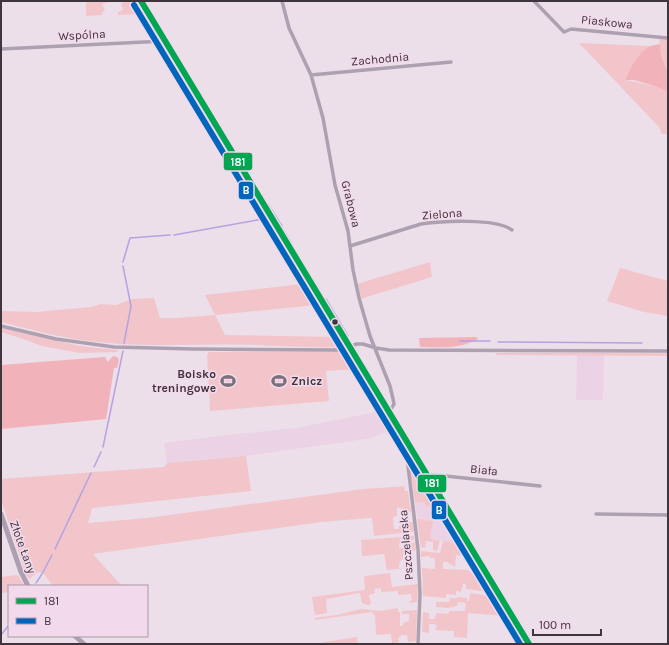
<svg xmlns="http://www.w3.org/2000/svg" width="669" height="645" font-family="Karla,sans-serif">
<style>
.built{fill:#ebd3e5}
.green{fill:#f2c5ca}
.forest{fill:#f1b2b9}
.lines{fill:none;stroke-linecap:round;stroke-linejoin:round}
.stream{stroke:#b4a2e1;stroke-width:1.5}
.street{stroke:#ada1b1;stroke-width:3.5}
.secondary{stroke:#ad9eb1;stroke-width:5}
.bus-1-casing{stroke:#f3d9ec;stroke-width:9}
.bus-2-casing{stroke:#f3d9ec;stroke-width:9}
.bus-1{stroke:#00a651;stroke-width:6}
.bus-2{stroke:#0065bd;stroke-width:6}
.bus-dot{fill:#3f353c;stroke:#f3d9ec;stroke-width:1.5}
.labels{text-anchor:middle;stroke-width:3;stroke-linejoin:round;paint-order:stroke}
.street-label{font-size:12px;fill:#3f353c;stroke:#f3d9ec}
.poi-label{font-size:12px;font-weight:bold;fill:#3f353c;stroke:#f3d9ec;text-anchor:end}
.line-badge{stroke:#f3d9ec;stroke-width:1.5}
.badge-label{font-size:11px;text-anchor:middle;font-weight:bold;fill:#fff}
</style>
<rect width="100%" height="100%" fill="#eddfe9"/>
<path class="built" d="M577,355h27l-1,45h-27z
M379,409l13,23 -10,1 -10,5 -20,3 -106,15 -79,7 -3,-20 53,-7 79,-8 75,-15z
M409,458l39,66 13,20 -41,-6z"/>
<path class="green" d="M86,1h22v1l-6,2 3,6 -2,1 -1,4 -16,1z
M125,1h9l7,11 -4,2 -19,1v-3l5,-2 -2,-6z
M659,37l9,1v35l-7,-17z
M579,43l71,3c-10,8 -21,21 -24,34l29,6 13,6v42h-6l-3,-7z
M430,262l2,15 -72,22 -3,-15z
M620,268l48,13v35l-24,-4 -37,-11z
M302,284l15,21 -102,10 10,20 111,2 4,10c-28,1 -57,-1 -85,-2 -60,-2 -120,4 -180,-6 -25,-4 -49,-11 -74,-17v-11l35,1 55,-5 10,-3 15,1 16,-6 22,-1 6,20h17l38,-3 -10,-20z
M1,328l79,18 38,4 -1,2 -37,1 -38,-7 -16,-6 -25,-8z
M345,349l11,20 -30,2 3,30 -119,10 -3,-56 2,-3 129,-1z
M496,353h172v3l-172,-1z
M410,453l38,63 -4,1 -7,-12 -5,2 -7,-1v-4h-10l-7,-47z
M246,456l5,35 -159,17 -4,15 59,-5 216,-29 44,-3 -3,1 1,4h3l3,21 -14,-5v9l-4,1 1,12h5v-3h3l2,-3 9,-1 1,9 -2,1 -38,4 -2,-18h-3l-48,4 -228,32 29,32h-69l-9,-12 -6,-2 -9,7 -3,-4 -25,-75v-21l163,-12 3,-4z
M417,519l16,2 -3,18 10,2 -3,10 -4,-1v-8l-7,-1 -1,7 -4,-1z
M451,521l25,42 -5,-6 -15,-2 -1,12 -8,-5h-4v7l26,1 1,2 4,1 1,2 3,-2 12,19 -24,-3v-5h-3l-2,8 -5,-1v4l-10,-1v4l-23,-2 -1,-28 13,1v-11h-5v-2l-9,1v-6l19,2 3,-12 18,3 -12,-21z
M414,536v4l-14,-1 -1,9h7v-3l9,-3 1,8 -4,1v3h2l-3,2 -1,1 -1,-3 -6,1v4l-2,1 -2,4v4l17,-1 -29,3 -3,-16 -22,2 -1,-16z
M390,573l2,14 26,-3 -1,18 -7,1v-2l2,-1 -1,-6 -13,1v-4l-17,1v-4l-7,1 1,4 -6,2v1l2,6 -1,3h-3l-5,-2 -2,-10 -34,6 1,14 -12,2 -3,-18 53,-7 -1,-14z
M18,575l6,11h-15v6l-8,1v-16z
M470,593l20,3 1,-1 13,21 -36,-3 -1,25 -13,-1v-6l-19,-1 2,-4 -2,-2h-6v9l-7,-1 1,-20 6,1v6h6l1,-6 13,1v-3h16l1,-8 -8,-1 -1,4 -8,2 -13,-1v-5h13l1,-4h8l1,-1 8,1v3h2z
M398,608v4h2v14h3v-3l6,-2v-7h-7v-3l15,-1 -1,31 -8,1 -1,-7h-6v2h-3l1,5 -7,2 -1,-10 -15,1 -1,-19 -3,-4 -57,8v-2l22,-3 24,-6 20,2z
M357,637l1,7h-46z"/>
<path class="forest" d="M660,44l1,12 7,17v19l-13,-6 -21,-6h-8c2,-10 15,-31 25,-34 2,-1 6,-1 9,-2z
M476,337l2,2c-21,11 -36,8 -58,8l-1,-9z
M113,356l4,1 2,3 -2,8h-3l-8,51 -105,10v-64l104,-8 3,5z"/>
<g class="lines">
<path class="stream" d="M239,157l11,17
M254,182l4,7
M259,190l4,7
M268,204l14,22
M283,229l8,13
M174,235l89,-16
M295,250l28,46
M123,262l7,-24 40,-3
M123,266l8,40 -7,37
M326,299l22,37
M460,341h30
M498,342l144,1
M103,447l20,-96
M94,467l7,-15
M55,549l36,-76
M36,583l6,-9 10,-19
M1,635l8,-10"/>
<path class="street" d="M282,1l7,27 22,47 12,43 12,67 13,46 5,39 6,28 11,38 20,50 3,13 1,5 -5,9
M534,1l30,31 7,-3 97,9
M1,49l164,-8
M311,75l140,-13
M350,246l71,-22c21,-3 75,-6 91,6
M1,326l55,13 58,8 79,2 145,1 19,-6h6l13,4 13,2 279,1
M408,445l-2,4 12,100 2,45 -2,50
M426,474l114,12
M596,514l72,1"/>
<path class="secondary" d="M141,1l388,643
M1,514l20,58 7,14
M75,636l9,8"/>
<g class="bus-1-casing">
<path id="bus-1" d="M141,1l388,643"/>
</g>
<g class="bus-2-casing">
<path id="bus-2" d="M134,5l386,639"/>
</g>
<use href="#bus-1" class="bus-1"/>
<use href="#bus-2" class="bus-2"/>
</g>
<defs>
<g id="stadium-bare" transform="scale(1.2)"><path d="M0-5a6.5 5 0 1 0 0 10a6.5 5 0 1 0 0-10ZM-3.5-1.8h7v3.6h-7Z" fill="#7c7079" stroke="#f3d9ec" stroke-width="2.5" paint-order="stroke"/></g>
</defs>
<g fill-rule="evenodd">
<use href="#stadium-bare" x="228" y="381"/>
<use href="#stadium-bare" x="279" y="381"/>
</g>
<circle class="bus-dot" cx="335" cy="322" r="3.5"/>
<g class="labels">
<g class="street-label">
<text transform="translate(607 22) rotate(6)" y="4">Piaskowa</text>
<text transform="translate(82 35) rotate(-3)" y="4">Wspólna</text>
<text transform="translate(380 59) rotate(-5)" y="4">Zachodnia</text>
<text transform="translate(351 204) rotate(76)" y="4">Grabowa</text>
<text transform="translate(442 214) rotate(-4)" y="4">Zielona</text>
<text transform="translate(484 470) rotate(6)" y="4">Biała</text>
<text transform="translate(406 545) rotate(-95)" y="4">Pszczelarska</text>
<text transform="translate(23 547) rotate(70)" y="4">Złote Łany</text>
</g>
<g class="poi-label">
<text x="216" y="378">Boisko<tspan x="216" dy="14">treningowe</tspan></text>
<text x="291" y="385" text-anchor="start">Znicz</text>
</g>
</g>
<g class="line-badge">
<rect x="223" y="152" width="30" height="19" rx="4" fill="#00a651"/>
<rect x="238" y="181" width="16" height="19" rx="4" fill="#0065bd"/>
<rect x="417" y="474" width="30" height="19" rx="4" fill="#00a651"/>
<rect x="431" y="500" width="16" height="20" rx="4" fill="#0065bd"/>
</g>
<g class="badge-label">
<text x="238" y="166">181</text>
<text x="246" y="194">B</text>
<text x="432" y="487">181</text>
<text x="439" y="514">B</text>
</g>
<rect width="669" height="645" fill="none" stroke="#3f353c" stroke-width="4"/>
<rect x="8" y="585" width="140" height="52" fill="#f3d9ec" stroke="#ab97a6"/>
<rect x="16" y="598" width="20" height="6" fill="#00a651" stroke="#ab97a6"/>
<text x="44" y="605" font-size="12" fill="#3f353c">181</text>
<rect x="16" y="618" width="20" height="6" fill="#0065bd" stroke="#ab97a6"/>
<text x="44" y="625" font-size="12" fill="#3f353c">B</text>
<path d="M533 629v6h68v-6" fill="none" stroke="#3f353c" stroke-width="2"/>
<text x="539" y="629" font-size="12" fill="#3f353c" stroke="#f3d9ec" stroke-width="3" paint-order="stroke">100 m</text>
</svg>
